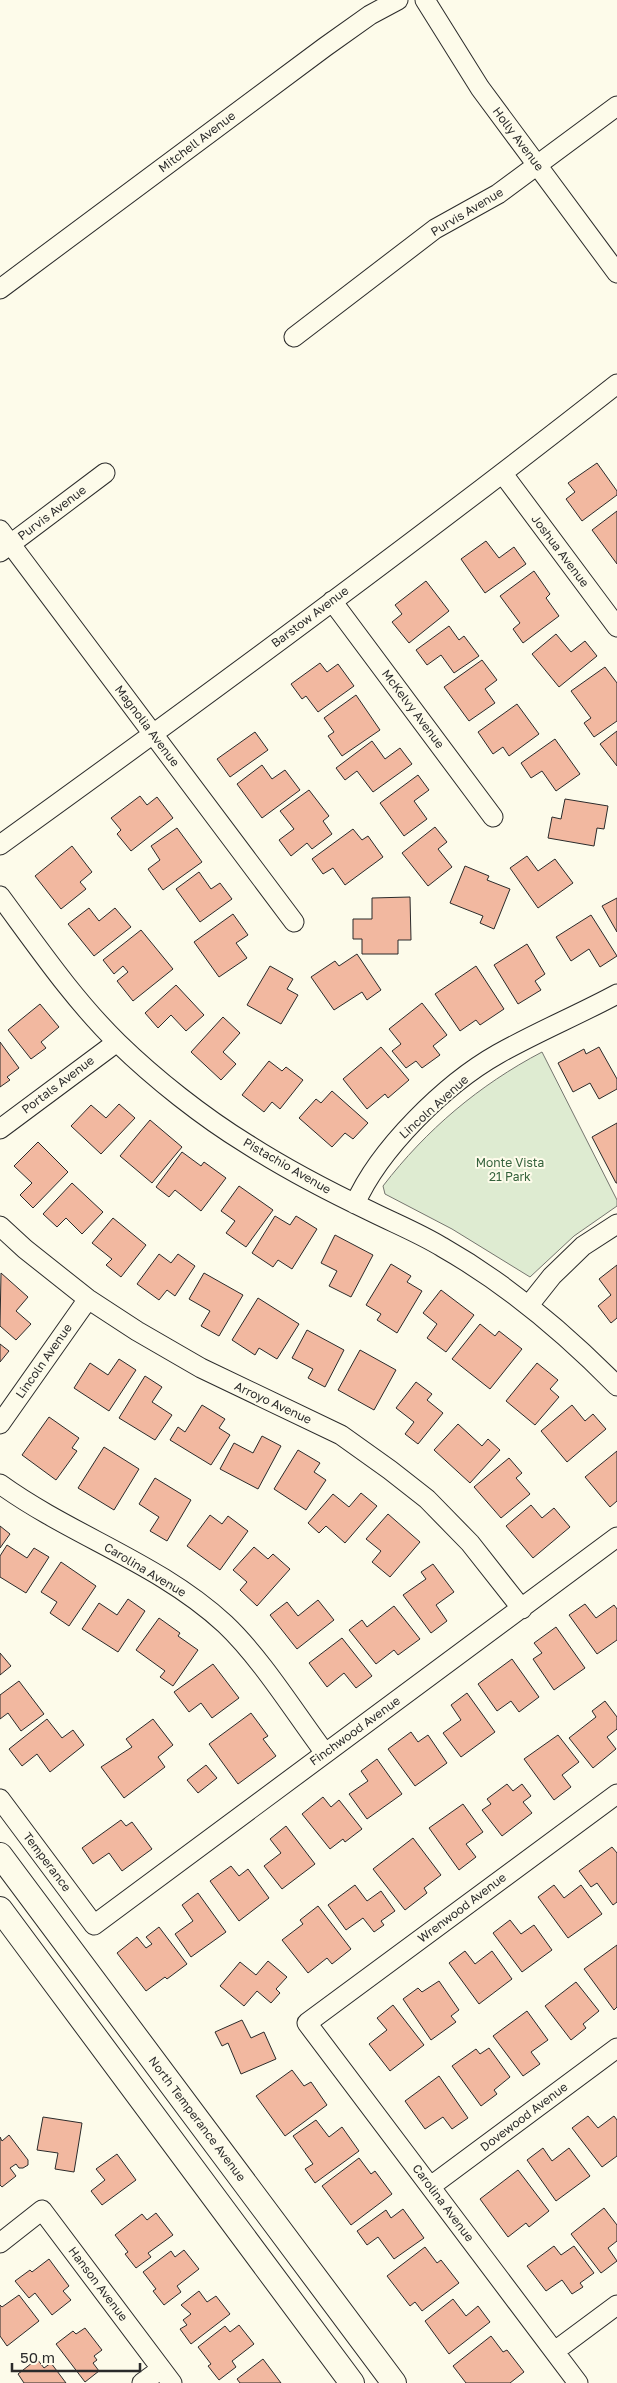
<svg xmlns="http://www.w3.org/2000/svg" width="617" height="2383" font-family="'Golos Text',sans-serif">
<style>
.green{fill:#deebd1;stroke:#74746e}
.building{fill:#f2b8a0;stroke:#2b2b2b}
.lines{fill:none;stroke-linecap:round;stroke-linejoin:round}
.minor-casing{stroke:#2b2b2b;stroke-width:21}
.major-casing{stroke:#2b2b2b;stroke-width:26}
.minor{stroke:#fdfbea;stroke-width:19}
.major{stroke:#fdfbea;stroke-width:24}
.labels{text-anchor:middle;stroke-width:4;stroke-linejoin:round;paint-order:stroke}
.street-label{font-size:12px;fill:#2b2b2b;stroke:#fdfbea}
.park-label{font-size:12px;fill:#34623c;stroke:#fdfbea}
</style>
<rect width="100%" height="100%" fill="#fdfbea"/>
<path class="green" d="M542,1052l75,148v6l-43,30 -44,41 -78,-48 -67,-35 -2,-8c43,-56 96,-101 159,-134z"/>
<path class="building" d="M597,463l20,28v4l-35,26 -16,-22 9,-7 -7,-9z
M617,511v53l-25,-34z
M486,541l13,17 15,-11 12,17 -41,29 -24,-34z
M534,571l16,23 -4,4 13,18 -36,27 -10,-14 7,-6 -20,-27z
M426,581l23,30 -40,32 -17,-21 10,-8 -7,-9z
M449,626l10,14 5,-4 15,20 -25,17 -13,-18 -14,10 -11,-15z
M556,634l15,18 14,-11 12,15 -38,31 -27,-33z
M482,660l15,20 -12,9 10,14 -26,18 -25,-34z
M320,663l7,9 11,-8 16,22 -36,26 -12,-16 -4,3 -11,-15z
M605,667l12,16v38l-23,16 -10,-14 7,-5 -20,-27z
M356,695l24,35 -38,26 -14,-20 6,-4 -10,-14z
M517,704l22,30 -30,22 -6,-9 -10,7 -15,-22z
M617,731v35l-17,-22z
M255,732l13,18 -38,27 -13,-18z
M555,739l25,35 -24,17 -14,-20 -11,7 -10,-15z
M372,741l13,18 15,-11 12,16 -39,28 -16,-21 -12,9 -9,-12z
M262,765l10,14 13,-9 15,20 -38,28 -25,-34z
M418,775l11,15 -15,11 13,18 -23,17 -24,-33z
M309,790l20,26 -6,5 9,13 -20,15 -5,-6 -16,13 -12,-16 15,-11 -14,-18z
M140,796l7,9 10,-8 16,21 -42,33 -14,-17 4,-4 -10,-12z
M565,799l43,7 -4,23 -7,-1 -3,18 -46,-8 4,-21 9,2z
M435,827l12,15 -9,7 14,18 -24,19 -26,-33z
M177,828l25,34 -39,28 -15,-21 12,-9 -9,-14z
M353,829l9,11 6,-4 15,21 -38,28 -12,-17 -10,6 -11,-15z
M72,846l20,26 -12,10 6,7 -25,20 -26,-33z
M527,856l11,15 17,-12 18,24 -35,25 -28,-40z
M465,866l24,10 -2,4 23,9 -16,40 -14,-6 3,-7 -33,-13z
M199,872l12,17 9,-6 12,16 -32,23 -24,-33z
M410,897l1,43h-13v14h-36v-15h-9v-20h19v-21z
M617,898v34l-15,-26z
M89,908l10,13 16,-13 16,19 -37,29 -26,-32z
M233,914l15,21 -12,8 11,15 -28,19 -25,-35z
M591,915l26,41 -17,11 -11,-18 -18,12 -15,-24z
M141,930l32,39 -40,32 -16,-20 11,-9 -5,-6 -9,8 -11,-14z
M527,944l18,30 -10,7 6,9 -23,14 -24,-39z
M357,954l24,36 -14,10 -5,-8 -28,18 -23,-33 24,-16 4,5z
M270,966l23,13 -6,10 11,6 -17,29 -34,-19z
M476,966l28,43 -24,16 -4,-5 -16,11 -25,-37z
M176,985l28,30 -18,16 -15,-16 -13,13 -13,-15z
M422,1003l25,32 -14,11 7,9 -18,13 -6,-7 -10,7 -14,-17 9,-7 -12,-15z
M40,1004l19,23 -18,15 5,6 -15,11 -23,-29z
M223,1017l17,16 -17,19 13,12 -15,16 -30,-28z
M0,1042l19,26 -12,9 3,3 -10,7z
M381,1047l28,33 -21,18 -3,-4 -18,15 -24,-30z
M599,1047l18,32v10l-18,10 -9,-16 -17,9 -15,-29 26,-14 2,5z
M269,1061l13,10 4,-4 17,13 -23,29 -8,-7 -8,10 -22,-17z
M332,1091l36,32 -15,16 -8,-6 -13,14 -33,-29 17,-19 5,4z
M119,1104l16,14 -34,36 -30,-28 20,-21 15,13z
M150,1120l32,27 -30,36 -32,-27z
M617,1123v60h-1l-24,-46z
M38,1142l30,30 -35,36 -13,-13 12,-12 -18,-17z
M182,1152l19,14 3,-4 22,16 -25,33 -26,-21 -6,7 -13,-10z
M72,1183l31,29 -21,22 -16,-16 -9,9 -14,-13z
M239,1186l34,24 -27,37 -20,-14 9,-12 -14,-10z
M275,1216l15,9 6,-9 21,13 -25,40 -14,-9 -5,7 -21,-14z
M113,1218l33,27 -25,32 -15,-12 6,-6 -20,-16z
M335,1235l38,20 -22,42 -22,-11 8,-15 -16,-8z
M159,1254l12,9 7,-9 17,12 -20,30 -8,-6 -8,10 -22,-16z
M391,1264l20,12 -4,6 15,9 -25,42 -20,-13 4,-6 -15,-9z
M617,1265v53l-6,5 -13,-17 13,-11 -12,-16z
M1,1273l27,24 -12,14 15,13 -15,16 -16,-14z
M204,1273l39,22 -24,41 -18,-10 9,-15 -21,-12z
M441,1290l33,25 -28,37 -19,-14 10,-14 -14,-11z
M258,1298l41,26 -22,35 -18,-11 -4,7 -23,-15z
M480,1324l15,12 4,-5 23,18 -32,40 -38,-30z
M307,1330l37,20 -19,37 -17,-9 5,-9 -21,-11z
M0,1344l9,7 -9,11z
M360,1350l36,20 -22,40 -36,-20z
M119,1359l17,11 -27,41 -35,-23 16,-25 18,12z
M537,1363l21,17 -8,9 9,8 -24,28 -29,-24z
M145,1376l17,11 -10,15 20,13 -17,25 -36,-22z
M416,1382l16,12 -5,6 16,13 -25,31 -13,-10 9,-12 -18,-14z
M202,1405l23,14 -6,9 11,7 -19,30 -41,-25 8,-13 7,5z
M572,1405l13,16 8,-7 13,15 -39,33 -26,-31z
M49,1417l30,21 -7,10 5,3 -21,29 -34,-25z
M458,1424l24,22 6,-7 12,11 -30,33 -36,-33z
M262,1436l19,10 -23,43 -38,-20 14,-26 19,10z
M104,1447l35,22 -25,41 -36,-22z
M298,1450l22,13 -6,9 12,8 -20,30 -32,-21z
M617,1451v50l-7,6 -25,-30z
M509,1458l13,15 -6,5 14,16 -29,24 -27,-31z
M155,1478l36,22 -24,41 -17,-10 9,-14 -20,-13z
M361,1493l16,13 -32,37 -19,-17 -7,7 -11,-10 25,-29 16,13z
M531,1505l11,13 12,-10 16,19 -37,31 -27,-32z
M388,1514l32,28 -30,35 -18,-15 9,-11 -15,-12z
M210,1515l12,9 6,-8 20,15 -28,39 -33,-24z
M0,1526l10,8 -10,14z
M7,1545l20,13 7,-10 15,9 -23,36 -26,-16v-21z
M254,1547l14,12 5,-5 17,15 -33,37 -17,-16 7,-8 -14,-12z
M61,1562l35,24 -27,40 -19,-13 7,-11 -16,-10z
M433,1564l21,28 -18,13 11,16 -16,12 -28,-38 23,-16 -5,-7z
M128,1599l17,12 -27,41 -36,-23 17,-26 18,12z
M318,1600l16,20 -37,29 -27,-34 17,-13 11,14z
M585,1604l11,14 18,-13 3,4v31l-20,14 -28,-39z
M394,1606l26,33 -22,16 -4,-5 -18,14 -27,-34 13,-10 5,7z
M159,1618l21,15 -2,3 20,14 -25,36 -13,-9 5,-6 -29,-21z
M556,1627l29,41 -31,22 -21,-31 9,-6 -8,-10z
M342,1638l30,38 -16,12 -12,-15 -17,14 -18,-24z
M0,1653l11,13 -11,9z
M512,1659l27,38 -20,15 -8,-11 -14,10 -19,-27z
M213,1664l26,34 -27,20 -11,-15 -12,9 -15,-20z
M19,1681l25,33 -23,17 -13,-18 -8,6v-24z
M467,1693l28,39 -34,25 -18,-24 18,-13 -10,-15z
M605,1701l12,16v12l-10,8 9,12 -23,19 -24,-30 27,-21 -4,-6z
M251,1713l17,23 -5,3 13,17 -38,28 -29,-40z
M47,1719l15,19 11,-8 11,15 -34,27 -13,-18 -15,12 -13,-17z
M153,1719l20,26 -15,12 7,10 -41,31 -23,-31 31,-20 -6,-8z
M411,1732l7,10 10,-7 19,28 -32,23 -27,-37z
M558,1735l21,27 -17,13 9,12 -17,13 -30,-41z
M377,1759l25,35 -35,25 -18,-25 19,-13 -7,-10z
M206,1765l11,13 -19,15 -11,-13z
M507,1784l6,7 9,-7 9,12 -8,6 9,11 -30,23 -20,-26 9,-6 -4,-5z
M323,1797l8,10 8,-7 23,29 -17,13 -2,-3 -13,10 -28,-35z
M463,1804l20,28 -17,12 10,13 -17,13 -30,-42z
M121,1820l5,6 6,-4 20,27 -30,22 -13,-18 -16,11 -11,-16z
M286,1826l29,38 -33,25 -18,-23 17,-13 -11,-14z
M413,1838l28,37 -17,13 3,5 -22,17 -32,-41z
M612,1847l5,6v49l-4,3 -16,-22 -6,4 -12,-16z
M231,1866l8,10 9,-7 21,29 -30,23 -29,-40z
M355,1885l12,16 14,-10 14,20 -14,10 3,4 -10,7 -11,-14 -17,12 -18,-25z
M554,1885l10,13 17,-13 21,29 -34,24 -30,-41z
M198,1893l28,39 -35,25 -16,-23 18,-13 -11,-16z
M318,1906l33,43 -19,15 -5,-6 -19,15 -26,-33 21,-16 -3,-4z
M510,1920l11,14 13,-9 18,25 -30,22 -29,-39z
M159,1927l28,37 -20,15 -2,-2 -19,14 -29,-38 20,-16 9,11 6,-4 -6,-7z
M617,1945v62l-3,3 -30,-41z
M465,1951l10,13 17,-13 20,28 -33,25 -30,-41z
M268,1961l19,16 -11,12 4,4 -9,10 -14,-12 -13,15 -24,-20 20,-24 16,13z
M439,1981l20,29 -8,6 5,6 -25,18 -28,-41 15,-11 4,4z
M576,1982l23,29 -16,13 3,4 -15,12 -26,-34z
M393,2005l31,40 -34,26 -21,-27 18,-14 -10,-12z
M527,2011l21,29 -17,12 9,12 -17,12 -30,-40z
M242,2020l9,18 13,-6 12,27 -35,15 -13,-31 -6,3 -7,-14z
M489,2048l21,29 -16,13 3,4 -16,12 -29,-40 24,-17 4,5z
M292,2070l12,16 7,-4 16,23 -42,31 -29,-40z
M439,2076l29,42 -16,11 -9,-12 -18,12 -20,-28z
M588,2116l10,12 16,-12 3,4v36l-15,11 -30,-39z
M43,2117l39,6 -8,49 -19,-3 3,-16 -21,-3z
M316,2120l13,17 13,-10 17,24 -44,32 -10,-14 8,-5 -20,-28z
M9,2135l19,25v5l-5,3h-4l-3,-4 -6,4 6,8 -14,11 -2,-2v-48l2,4z
M543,2148l9,13 17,-13 21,28 -34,25 -29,-41z
M117,2154l19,26 -34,25 -11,-14 14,-11 -9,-11z
M359,2158l12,16 4,-3 17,23 -41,31 -29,-39z
M518,2170l31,41 -20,16 -3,-4 -18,14 -28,-38z
M604,2208l13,17v16l-9,7 9,13 -16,12 -30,-39z
M403,2209l21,29 -30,21 -16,-22 -11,8 -10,-14 29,-21 5,8z
M156,2213l17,22 -25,18 3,4 -15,11 -11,-14 3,-2 -13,-17 27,-21 5,6z
M554,2246l7,9 13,-9 20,27 -14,10 3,4 -11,7 -10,-14 -16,11 -19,-25z
M425,2247l12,16 4,-3 18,23 -37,28 -7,-9 -5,4 -23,-30z
M184,2250l15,19 -22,17 4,6 -17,13 -11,-14 3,-2 -13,-17 28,-21 4,6z
M49,2259l20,27 -6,5 8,9 -19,15 -17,-22 -6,5 -14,-17 15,-11 2,2z
M199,2291l8,11 9,-6 14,18 -39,30 -11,-15 7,-4 -4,-5 8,-6 -10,-9z
M19,2295l20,26 -32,25 -7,-10v-31l2,2z
M453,2299l13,17 12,-10 12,16 -41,32 -24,-33z
M239,2325l15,19 -22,17 4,6 -17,13 -11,-14 3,-2 -13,-17 27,-21 5,6z
M85,2328l17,22 -8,6 3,4 -4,3 6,8 -14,11 -29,-38 17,-13 3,3z
M491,2336l12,16 4,-2 17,22 -14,11h-44l-13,-17z
M37,2359l7,9 7,-5 15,20h-42l-6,-9z
M263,2359l18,24h-41l-3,-4z"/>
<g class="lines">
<g class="minor-casing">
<path id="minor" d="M425,0l55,88 137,185
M0,289l325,-242 45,-32 28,-15
M294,337l141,-108 63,-35 119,-88
M503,474l114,153
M0,530l294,392
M0,552l105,-79
M332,601l161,216
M0,845c208,-150 415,-302 617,-461
M0,896c37,50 73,103 118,147 37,36 85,74 129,101 39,25 81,47 123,67 24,12 49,22 72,36 65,37 122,85 175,139
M0,1129l117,-87
M355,1204c24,-55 90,-120 143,-150 39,-22 80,-39 119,-60
M0,1226l25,23 63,50 49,32 64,37 140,67 49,35 37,29 43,44 52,66
M529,1305l23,-29 31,-30 34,-22
M0,1424l88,-125
M0,1484c72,52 159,79 225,140 36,34 70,89 100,129
M0,1799l94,126 523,-388
M431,2186l186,-138
M0,2243l42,-33 130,173
M555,2351l62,-46
M142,2383l19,-14
M578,2383l-271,-360 310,-229"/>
</g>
<g class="major-casing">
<path id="major" d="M0,1855l394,528
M0,1909l352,474"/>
</g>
<use href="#minor" class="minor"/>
<use href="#major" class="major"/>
</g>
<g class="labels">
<g class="street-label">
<text transform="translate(518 139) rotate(53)" y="4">Holly Avenue</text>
<text transform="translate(197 142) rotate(-37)" y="4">Mitchell Avenue</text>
<text transform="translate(467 212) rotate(-31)" y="4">Purvis Avenue</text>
<text transform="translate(52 513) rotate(-37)" y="4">Purvis Avenue</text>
<text transform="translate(560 551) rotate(53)" y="4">Joshua Avenue</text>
<text transform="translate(310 617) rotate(-37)" y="4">Barstow Avenue</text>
<text transform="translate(413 709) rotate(53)" y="4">McKelvy Avenue</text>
<text transform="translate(147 726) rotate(53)" y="4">Magnolia Avenue</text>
<text transform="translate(58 1085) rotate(-37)" y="4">Portals Avenue</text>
<text transform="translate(434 1107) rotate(-42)" y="4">Lincoln Avenue</text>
<text transform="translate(287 1166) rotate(30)" y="4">Pistachio Avenue</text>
<text transform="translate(44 1361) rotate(-55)" y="4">Lincoln Avenue</text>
<text transform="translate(273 1403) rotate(25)" y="4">Arroyo Avenue</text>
<text transform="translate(145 1570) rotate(31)" y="4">Carolina Avenue</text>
<text transform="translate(355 1731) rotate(-36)" y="4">Finchwood Avenue</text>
<text transform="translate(47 1862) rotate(53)" y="4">Temperance</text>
<text transform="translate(462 1908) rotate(-37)" y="4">Wrenwood Avenue</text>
<text transform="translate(524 2117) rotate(-37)" y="4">Dovewood Avenue</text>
<text transform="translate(197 2119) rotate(53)" y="4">North Temperance Avenue</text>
<text transform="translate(443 2203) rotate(53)" y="4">Carolina Avenue</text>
<text transform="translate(98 2284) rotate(53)" y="4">Hanson Avenue</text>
</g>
<g class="park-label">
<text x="510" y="1167">Monte Vista<tspan x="510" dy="14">21 Park</tspan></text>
</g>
</g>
<path d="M12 2363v8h128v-8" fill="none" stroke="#2b2b2b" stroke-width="2.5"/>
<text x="20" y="2363" font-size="15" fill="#2b2b2b" stroke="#fdfbea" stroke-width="4" paint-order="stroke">50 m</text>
</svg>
